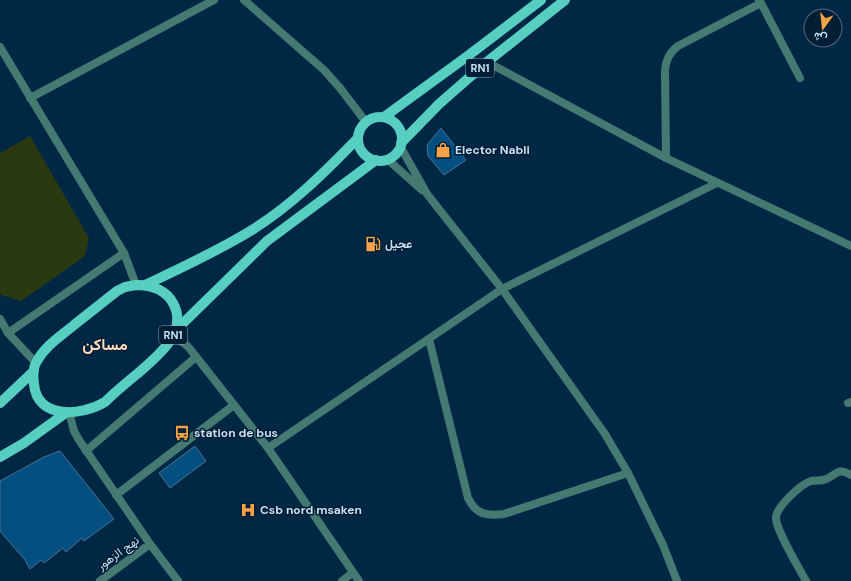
<svg xmlns="http://www.w3.org/2000/svg" width="851" height="581" font-family="'DM Sans',Vazirmatn,sans-serif">
<style>
.green{fill:#2b3910}
.building{fill:#034f80;stroke:#497294}
.lines{fill:none;stroke-linecap:round;stroke-linejoin:round}
.service{stroke:#457a73;stroke-width:8}
.minor{stroke:#457a73;stroke-width:8}
.tertiary{stroke:#457a73;stroke-width:8}
.primary{stroke:#56cfc1;stroke-width:10}
.labels{text-anchor:middle;stroke-width:3;stroke-linejoin:round;paint-order:stroke}
.shield{fill:#011e35;stroke:#8da5b9;stroke-width:1}
.shield-label{font-size:11px;font-weight:bold;fill:#c9dff2}
.poi-label{font-size:12px;font-weight:bold;fill:#c9dff2;stroke:#011e35;text-anchor:start}
.street-label{font-size:12px;fill:#c9dff2;stroke:#011e35}
.district-label{font-size:16px;font-weight:bold;fill:#fedab8;stroke:#011e35}
</style>
<rect width="100%" height="100%" fill="#002845"/>
<path class="green" d="M30,136l59,102 -4,18 -64,45 -20,-6 -1,-3v-139z"/>
<path class="building" d="M441,128l25,32 -22,15 -16,-19 -1,-11z
M195,446l11,15 -36,27 -11,-15z
M60,451l54,68 -30,22 -2,-3 -16,14 -3,-4 -19,15 -3,-3 -11,9 -5,-9 -25,-29v-50l44,-24z"/>
<g class="lines">
<path class="service" d="M8,333l116,-80
M86,451l110,-94
M116,495l118,-90"/>
<path class="minor" d="M761,3l39,75
M0,47l124,206 12,32
M487,62l179,96 185,88
M30,98l184,-98
M666,158l-1,-87c1,-11 4,-18 13,-25l83,-43 -2,-3
M0,319l8,14 28,30
M172,338c8,1 13,5 18,11l78,99 91,133
M429,339l39,159c8,17 19,18 36,16l124,-41
M848,403l3,-1
M69,412l5,19 5,9 71,104 28,37
M268,448l234,-159 215,-106
M100,581l50,-37
M342,581l10,-8
M806,581c-7,-13 -30,-51 -30,-63 0,-11 25,-34 35,-37 4,-1 8,0 12,-1 13,-3 13,-14 28,-5"/>
<path class="tertiary" d="M244,0l80,70 16,18 26,34
M400,146l27,48 75,95 103,145 23,39 35,72 14,36
M387,159l35,31"/>
<path class="primary" d="M384,117l85,-62 72,-55
M358 139a22 22 0 1 1 44 0a22 22 0 1 1-44 0Z
M401,143l38,-39 48,-42 78,-62
M136,285c15,0 29,4 37,18 16,29 -16,54 -36,71 -11,9 -22,18 -32,28 -23,14 -68,18 -71,-18 -1,-7 -1,-17 3,-23 9,-16 24,-25 37,-36 14,-11 29,-23 43,-34l8,-4z
M145,285c36,-17 73,-34 107,-55 40,-25 73,-58 106,-92
M175,331l92,-90 109,-81
M0,403l34,-32
M0,457l24,-14 43,-31"/>
</g>
<defs>
<g id="shop-bare" transform="scale(1.2)"><path d="M-5-2.5h2.3a2.7 3.5 0 0 1 5.4 0H5L5.5 6h-11ZM-1.5-2.5h3a1.5 2.3 0 0 0-3 0Z" fill="#f6a246" stroke="#011e35" stroke-width="2.5" paint-order="stroke"/></g>
<g id="fuel-bare" transform="scale(1.2)"><path d="M-5.5-6h7V0h2V4h1.3V-2.5L3-4.5l.8-.8L6-3V5H2.5V1h-1V6h-7ZM-4.2-4.7v3.2H.2V-4.7Z" fill="#f6a246" stroke="#011e35" stroke-width="2.5" paint-order="stroke"/></g>
<g id="bus-bare" transform="scale(1.2)"><path d="M-5-6H5V4H4V6H2V4H-2V6H-4V4H-5ZM-3.5-4V0h7V-4ZM-3.5 1.2v1.5H-2V1.2ZM2 1.2v1.5H3.5V1.2Z" fill="#f6a246" stroke="#011e35" stroke-width="2.5" paint-order="stroke"/></g>
<g id="hospital-bare" transform="scale(1.2)"><path d="M-5-5h3v3.5h4V-5h3V5h-3V1.5h-4V5h-3Z" fill="#f6a246" stroke="#011e35" stroke-width="2.5" paint-order="stroke"/></g>
</defs>
<g fill-rule="evenodd">
<use href="#shop-bare" x="443" y="150"/>
<use href="#fuel-bare" x="373" y="244"/>
<use href="#bus-bare" x="182" y="433"/>
<use href="#hospital-bare" x="248" y="510"/>
</g>
<g class="labels">
<g class="shield">
<rect x="466" y="59" width="28" height="18" rx="3"/>
<rect x="159" y="326" width="28" height="18" rx="3"/>
</g>
<g class="shield-label">
<text x="480" y="72">RN1</text>
<text x="173" y="339">RN1</text>
</g>
<g class="poi-label">
<text x="455" y="154">Elector Nabli</text>
<text x="385" y="248">عجيل</text>
<text x="194" y="437">station de bus</text>
<text x="260" y="514">Csb nord msaken</text>
</g>
<g class="street-label">
<text transform="translate(118 553) rotate(-36)" y="4">نهج الزهور</text>
</g>
<g class="district-label">
<text x="105" y="350">مساكن</text>
</g>
</g>
<g transform="translate(823 28) rotate(195)"><circle r="19" fill="#011e35" stroke="#516b81"/>
<path d="M0-3L7 15L0 10L-7 15Z" fill="#f6a246"/>
<text y="-6" font-size="11" font-weight="bold" text-anchor="middle" fill="#c9dff2">ش</text>
</g>
</svg>
